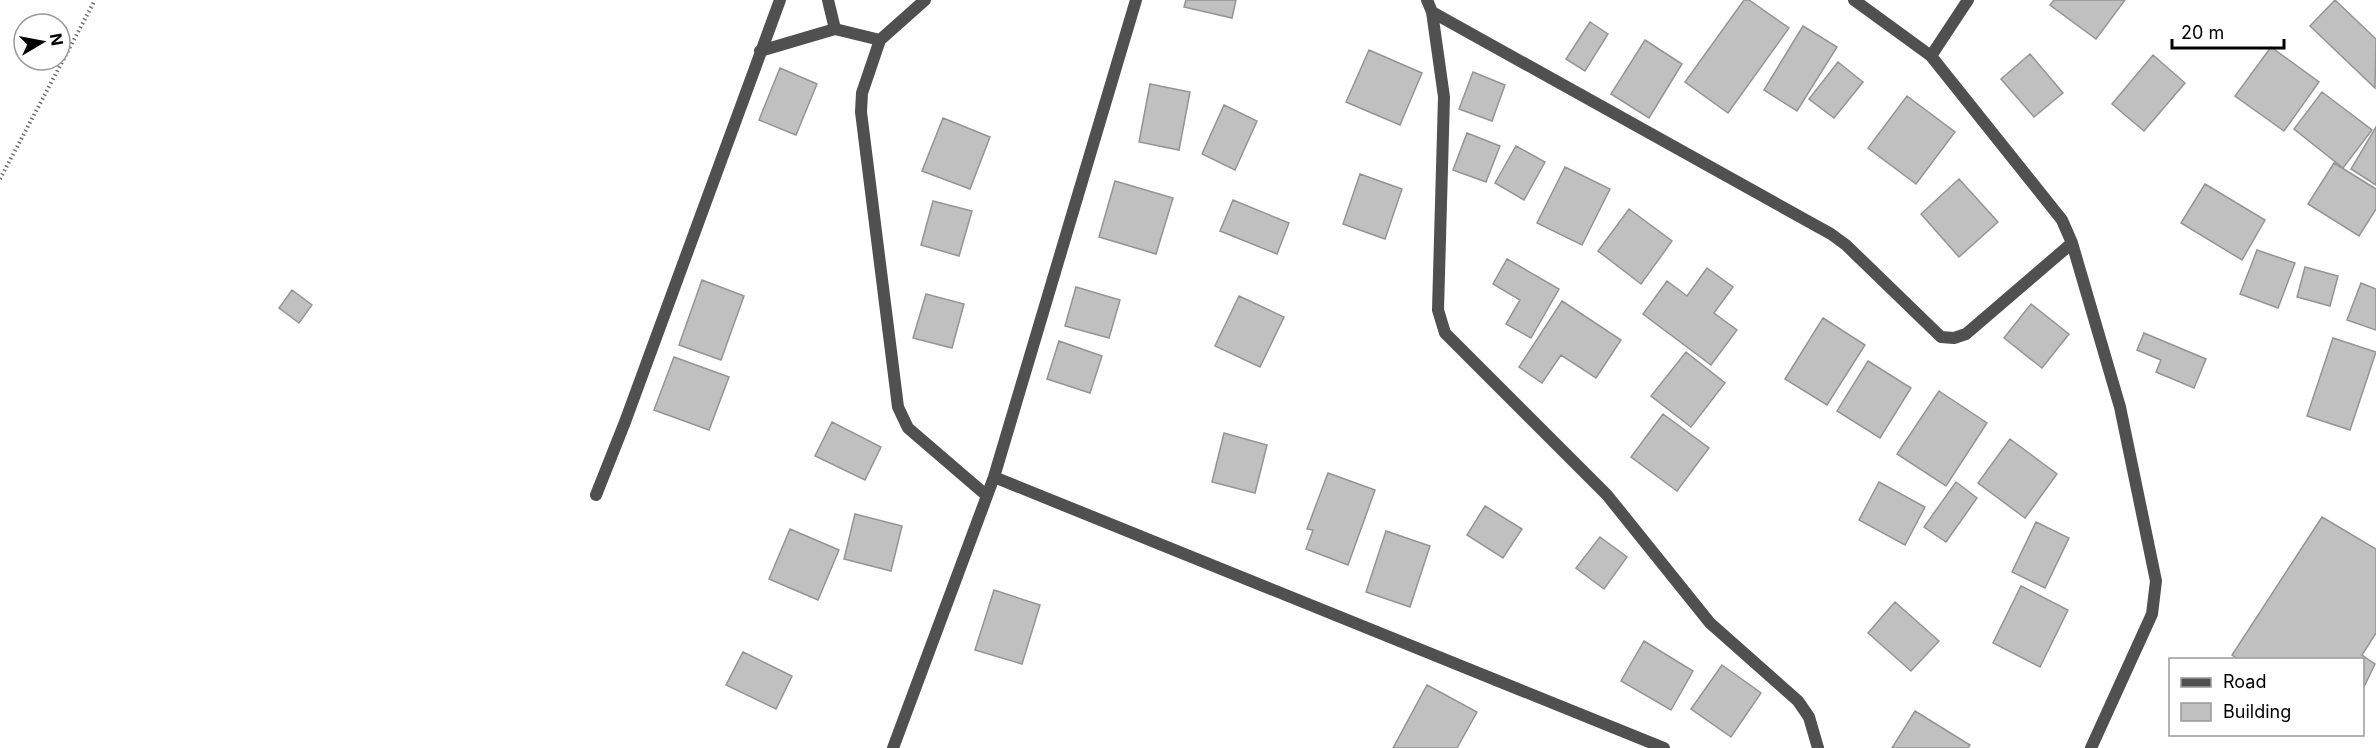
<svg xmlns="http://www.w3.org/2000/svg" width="2376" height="748" font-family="Inter,sans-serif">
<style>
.building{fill:#c0c0c0;stroke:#949494;stroke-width:1.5}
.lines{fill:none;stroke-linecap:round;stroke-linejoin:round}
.path{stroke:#727272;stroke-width:4;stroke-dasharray:1.5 3;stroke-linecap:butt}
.street{stroke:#505050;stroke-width:12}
</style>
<rect width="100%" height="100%" fill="#fff"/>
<path class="building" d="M1186,0h50l-4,18 -48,-11z
M1744,0h5l40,28 -61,85 -43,-31z
M2054,0h71l-29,39 -46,-34z
M2335,0l41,39 -1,49 -65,-62z
M1590,22l18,12 -23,37 -19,-12z
M1803,26l34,21 -40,64 -33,-21z
M1645,40l37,24 -33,54 -38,-24z
M2271,47l48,35 -35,49 -49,-35z
M1369,50l53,23 -22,52 -54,-23z
M2030,54l33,39 -29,24 -33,-38z
M2153,55l32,28 -41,48 -32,-27z
M1838,62l25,20 -29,36 -25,-19z
M780,68l37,16 -21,51 -37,-15z
M1473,72l32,13 -13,36 -33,-12z
M1150,84l40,8 -11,58 -40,-8z
M2322,92l50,38 -29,38 -49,-39z
M1907,96l48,36 -39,52 -48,-36z
M1224,105l33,16 -22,49 -33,-16z
M943,118l47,19 -20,52 -48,-18z
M2376,127v58l-25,-16z
M1467,133l33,13 -14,36 -33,-12z
M1516,146l29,16 -21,38 -29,-17z
M2334,163l42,26v20l-17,27 -51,-32z
M1565,167l45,22 -28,56 -45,-22z
M1360,174l42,15 -17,50 -42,-15z
M1959,179l39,43 -39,35 -38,-43z
M1115,181l58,17 -17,56 -57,-17z
M2205,184l60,36 -23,40 -61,-37z
M1233,200l56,23 -12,31 -57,-23z
M933,201l39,10 -13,45 -38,-11z
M1629,209l43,32 -31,43 -43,-33z
M2257,250l38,13 -17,45 -38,-14z
M1507,259l52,30 -28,49 -25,-14 14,-24 -27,-16z
M2305,267l33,9 -8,30 -33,-9z
M1707,268l26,19 -19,26 23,17 -26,35 -68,-51 24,-33 20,15z
M702,280l42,16 -23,64 -42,-15z
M2361,283l15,6v41l-29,-10z
M1076,287l44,13 -11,38 -44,-12z
M292,290l20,15 -13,18 -20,-15z
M926,294l38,10 -12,44 -39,-10z
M1239,296l45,21 -24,50 -45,-21z
M1562,301l59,39 -25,38 -35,-23 -19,28 -23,-16z
M2031,304l38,30 -27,34 -38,-30z
M1823,318l42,27 -38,60 -42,-26z
M2144,333l62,26 -12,29 -38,-16 5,-12 -24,-10z
M2333,338l43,14 -26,78 -43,-14z
M1059,341l43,15 -12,37 -43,-14z
M1686,352l39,31 -34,44 -40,-31z
M674,357l55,20 -20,53 -55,-20z
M1868,361l43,27 -31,50 -43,-27z
M1939,391l48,32 -41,63 -49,-32z
M1663,414l46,34 -32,43 -46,-34z
M832,422l49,25 -16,33 -50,-24z
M1224,433l43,12 -12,48 -43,-11z
M2010,439l47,35 -32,44 -47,-35z
M1328,473l47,17 -27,75 -42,-16 7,-19 -6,-1z
M1879,482l46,25 -20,38 -46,-25z
M1956,482l21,16 -31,44 -22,-15z
M1485,506l37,23 -19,29 -36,-23z
M855,514l47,12 -11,45 -47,-12z
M2322,517l54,32v84l-14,22 13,9 -13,27v-31h-123l-7,-5z
M2036,522l33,16 -24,50 -33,-16z
M790,529l49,21 -21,50 -49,-21z
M1386,531l44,15 -20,61 -44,-15z
M1600,537l27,20 -23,32 -28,-21z
M2021,586l47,24 -28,57 -47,-24z
M994,590l46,15 -18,59 -47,-14z
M1895,602l44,39 -28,30 -43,-38z
M1644,641l49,30 -22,39 -50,-29z
M743,652l49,24 -16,33 -50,-24z
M1722,665l39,28 -30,44 -40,-28z
M1427,685l50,27 -20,36h-64z
M1915,711l55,34 -2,3h-76z"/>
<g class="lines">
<path class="path" d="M0,179l95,-179"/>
<path class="street" d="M828,0l7,29 45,11
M925,0l-45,40 -18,53 -1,19 37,295 10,21 78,67
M1427,0l5,12 12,85 -6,213 7,23 162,162 103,128 88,78 11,16 9,31
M1854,0l77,56 131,164 10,23 48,164 36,174 -4,33 -61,134
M1432,12l399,222 15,11 95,92 13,1 12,-4 106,-91
M760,51l75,-22
M1931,56l37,-56
M994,477l670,271
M596,495l29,-73 155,-422
M893,748l101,-271 142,-477"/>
</g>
<rect x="2169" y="658" width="195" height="78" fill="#ffffff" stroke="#999999" stroke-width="1.5"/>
<rect x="2181" y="678" width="30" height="9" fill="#505050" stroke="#999999" stroke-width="1.5"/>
<text x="2223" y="688" font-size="18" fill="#000000">Road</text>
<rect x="2181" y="703" width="30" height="18" fill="#c0c0c0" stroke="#999999" stroke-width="1.5"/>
<text x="2223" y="718" font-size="18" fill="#000000">Building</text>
<g transform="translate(42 42) rotate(80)"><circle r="28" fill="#ffffff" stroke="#999999" stroke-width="1.5"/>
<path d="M0-4.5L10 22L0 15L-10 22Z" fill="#000000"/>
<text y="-9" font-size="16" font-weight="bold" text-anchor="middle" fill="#000000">N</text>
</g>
<path d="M2172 39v9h112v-9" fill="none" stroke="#000000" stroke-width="3"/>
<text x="2181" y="39" font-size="18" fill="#000000" stroke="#ffffff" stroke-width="4.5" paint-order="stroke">20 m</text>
</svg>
